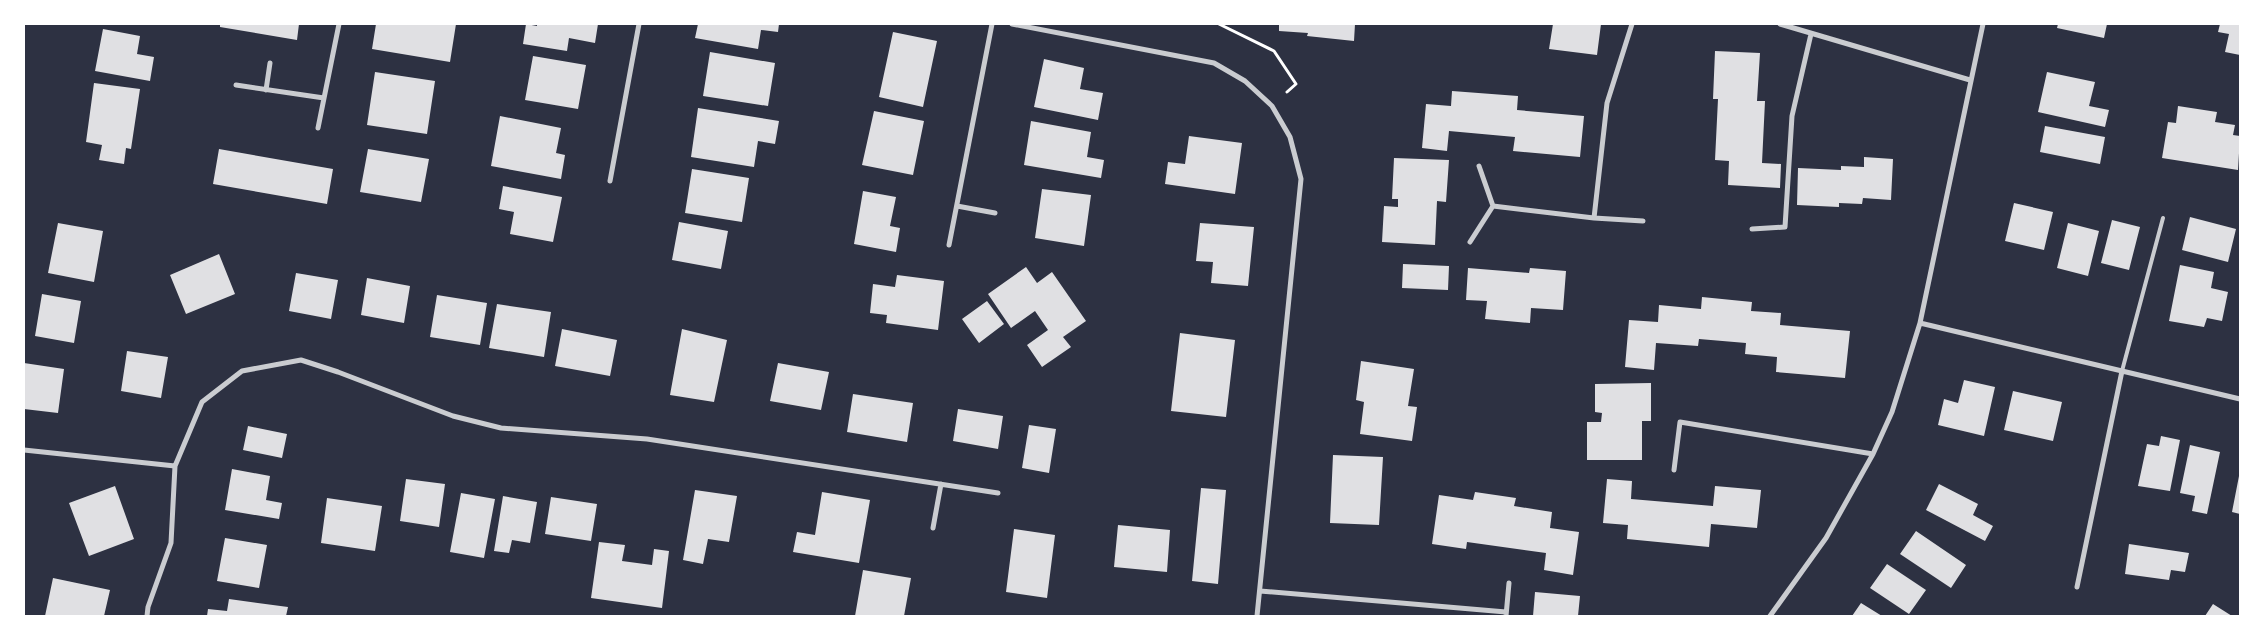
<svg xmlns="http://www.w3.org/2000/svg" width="2264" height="640" font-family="'Exo 2',sans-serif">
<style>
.building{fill:#e0e0e3}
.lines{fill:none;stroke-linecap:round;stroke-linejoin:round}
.path{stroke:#fff;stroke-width:3}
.service{stroke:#caccd0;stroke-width:4}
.minor{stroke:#caccd0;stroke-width:5}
</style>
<rect width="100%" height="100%" fill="#2d3142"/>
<path class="building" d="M220,24h79l-2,16 -77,-13z
M376,24h80l-6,38 -78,-13z
M526,24l11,2v-2h61l-3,19 -26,-5 -2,13 -44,-7z
M698,24h81l-1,8 -17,-2 -3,19 -63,-11z
M1279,24h76l-1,17 -47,-5 1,-3 -29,-2z
M1553,24h48l-4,31 -48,-6z
M2058,24h49l-3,14 -47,-10z
M2220,24h20v31l-15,-3 4,-18 -11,-2z
M103,29l37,7 -3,18 17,3 -4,24 -55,-10z
M893,32l44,9 -14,66 -44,-10z
M1715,51l45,2 -3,48h8l-3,62 19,1 -1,24 -52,-3 1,-24 -14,-1 3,-61h-5z
M710,52l65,11 -7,43 -65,-10z
M533,56l53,9 -8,44 -53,-9z
M1044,59l40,9 -4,21 23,4 -5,27 -64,-13z
M375,72l60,9 -8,53 -60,-9z
M2047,72l48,10 -6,24 20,4 -4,17 -67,-15z
M94,83l46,6 -9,60 -5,-1 -2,16 -25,-4 3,-15 -16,-3z
M1452,91l66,5 -1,14 67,6 -4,41 -67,-6 2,-14 -66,-6 -2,20 -25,-3 4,-44 25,2z
M2178,106l39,6 -2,10 20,3 -2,10 7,1 -2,34 -76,-12 6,-36 8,1z
M698,108l81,13 -4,23 -17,-3 -4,26 -63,-10z
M874,111l50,10 -11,54 -51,-10z
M500,116l61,12 -5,25 9,2 -4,24 -70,-13z
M1031,121l60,11 -4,25 17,3 -3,18 -77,-13z
M2045,126l60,11 -5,27 -60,-12z
M1189,136l53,7 -7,51 -70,-10 3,-22 17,2z
M219,149l114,20 -6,35 -114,-20z
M368,149l61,10 -8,43 -61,-10z
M1864,157l29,2 -2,41 -28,-2 -1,6 -23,-1v4l-42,-2 1,-37 43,2v-4l23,1z
M1394,158l55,2 -3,42 -9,-1 -2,44 -53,-3 2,-36 14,1v-8h-6z
M692,169l57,9 -7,44 -57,-9z
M503,186l59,11 -9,45 -43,-8 4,-22 -15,-3z
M1042,189l49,6 -7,51 -49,-8z
M863,191l33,6 -6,29 10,2 -4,24 -42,-8z
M2014,203l39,9 -9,38 -39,-9z
M2190,217l46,12 -8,33 -46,-12z
M2112,220l28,7 -11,43 -28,-7z
M679,222l49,9 -7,38 -49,-9z
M58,223l45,8 -9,51 -46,-9z
M1200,223l54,4 -6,59 -37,-3 2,-21 -17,-1z
M2068,223l31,8 -11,45 -31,-8z
M219,254l16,40 -49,20 -16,-39z
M1403,264l46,2 -1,24 -46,-2z
M2180,265l34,7 -3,16 17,4 -6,29 -15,-3 -3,9 -35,-6z
M1026,267l11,16 15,-11 34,49 -23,16 8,10 -29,20 -15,-22 21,-15 -13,-19 -24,17 -23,-34z
M1468,268l61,5 1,-5 36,3 -3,39 -32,-2 -1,15 -45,-4 2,-18 -21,-1z
M296,273l42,7 -7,39 -42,-8z
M897,275l47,6 -6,49 -52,-7 1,-8 -17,-2 3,-29 22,3z
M367,278l43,8 -6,37 -43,-8z
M42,294l39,7 -7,42 -39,-7z
M437,295l50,8 -7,42 -50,-8z
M1702,297l50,5 -1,9 30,2 -1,12 70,6 -5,47 -69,-6 1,-15 -32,-3 1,-11 -47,-4 -1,7 -42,-3 -2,27 -29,-3 4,-47 29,2 1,-17 42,4z
M987,301l17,23 -25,19 -17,-24z
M497,304l54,8 -7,45 -55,-9z
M562,329l55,11 -7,36 -55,-10z
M682,329l45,11 -13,62 -44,-7z
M1180,333l55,7 -9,77 -55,-6z
M127,351l41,6 -7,41 -40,-7z
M1361,361l53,8 -6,37 9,1 -5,34 -52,-7 4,-32 -8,-2z
M24,363l40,6 -6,44 -34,-4z
M778,363l51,9 -8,38 -51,-9z
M1964,380l31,7 -11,49 -46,-11 6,-26 14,4z
M1651,383v38h-9v39h-55v-38h14l1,-9 -7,-1v-28z
M2013,391l49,11 -9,39 -49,-11z
M853,394l60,9 -6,39 -60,-10z
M958,409l45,7 -5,33 -45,-8z
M1029,425l27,4 -7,44 -27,-5z
M248,426l39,8 -5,24 -39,-8z
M2161,436l19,4 -10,51 -32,-5 9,-42 12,2z
M2190,445l30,7 -13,62 -15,-3 3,-15 -15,-3z
M1333,455l50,2 -4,68 -49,-2z
M232,469l38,7 -4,24 16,3 -3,16 -54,-9z
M2239,476h1v38l-8,-2z
M406,479l39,5 -6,43 -39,-6z
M1607,479l25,2 -1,18 82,7 2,-20 46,4 -4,38 -46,-4 -2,23 -82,-8 1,-14 -25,-2z
M1939,484l39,20 -5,11 20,11 -8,15 -59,-31z
M115,486l19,53 -45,17 -20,-53z
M1201,488l25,2 -8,94 -26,-3z
M695,490l42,6 -8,46 -21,-3 -5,25 -20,-4z
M822,492l48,8 -11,63 -66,-11 4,-20 18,3z
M1475,492l41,6 -2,8 38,6 -2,16 29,4 -6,43 -29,-5 2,-17 -79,-11 -1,7 -34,-5 7,-49 34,5z
M461,493l34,6 -11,59 -34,-6z
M503,496l34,6 -7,41 -18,-3 -3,13 -15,-2z
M551,497l46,7 -6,37 -46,-7z
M327,498l55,8 -7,45 -54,-8z
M1118,525l52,5 -3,42 -53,-5z
M1014,529l41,6 -8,63 -41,-6z
M1916,531l50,34 -15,23 -51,-34z
M225,538l42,7 -8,43 -42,-7z
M599,542l26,3 -3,16 30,4 2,-16 15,2 -7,57 -71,-10z
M2129,544l60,9 -4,19 -14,-2 -2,10 -44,-6z
M1887,564l39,26 -17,24 -39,-26z
M863,570l48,8 -7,38h-49z
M53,578l57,12 -6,26h-59z
M1535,592l45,4 -2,20h-45z
M229,599l59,8 -2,9h-79l1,-7 19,2z
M1861,603l21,13h-30z
M2213,604l19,12h-27z"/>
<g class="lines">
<path class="path" d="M1219,24l55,27 22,33 -9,8"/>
<path class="service" d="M2122,371l41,-153"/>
<path class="minor" d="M1012,24l202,39 31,18 27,25 18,31 11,42 -44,437
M1780,24l190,56
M236,85l88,13
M266,90l4,-27
M318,128l21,-104
M610,181l29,-157
M957,206l38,7
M1493,206l101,12 13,-115 25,-79
M1594,218l49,3
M1752,229l33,-2 7,-111 19,-82
M1470,242l23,-36 -14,-40
M949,245l43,-221
M1920,323l320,76
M24,450l151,16
M1674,470l6,-48 193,32
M933,528l8,-44
M2077,587l45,-216
M1260,591l246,21
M147,616l1,-9 23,-64 4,-77 27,-64 40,-31 59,-11 37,12 115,44 48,12 146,11 351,54
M1506,616l3,-33
M1770,616l56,-78 47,-84 19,-42 28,-89 63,-299"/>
</g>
<rect width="2264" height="640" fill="none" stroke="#ffffff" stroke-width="50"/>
</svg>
